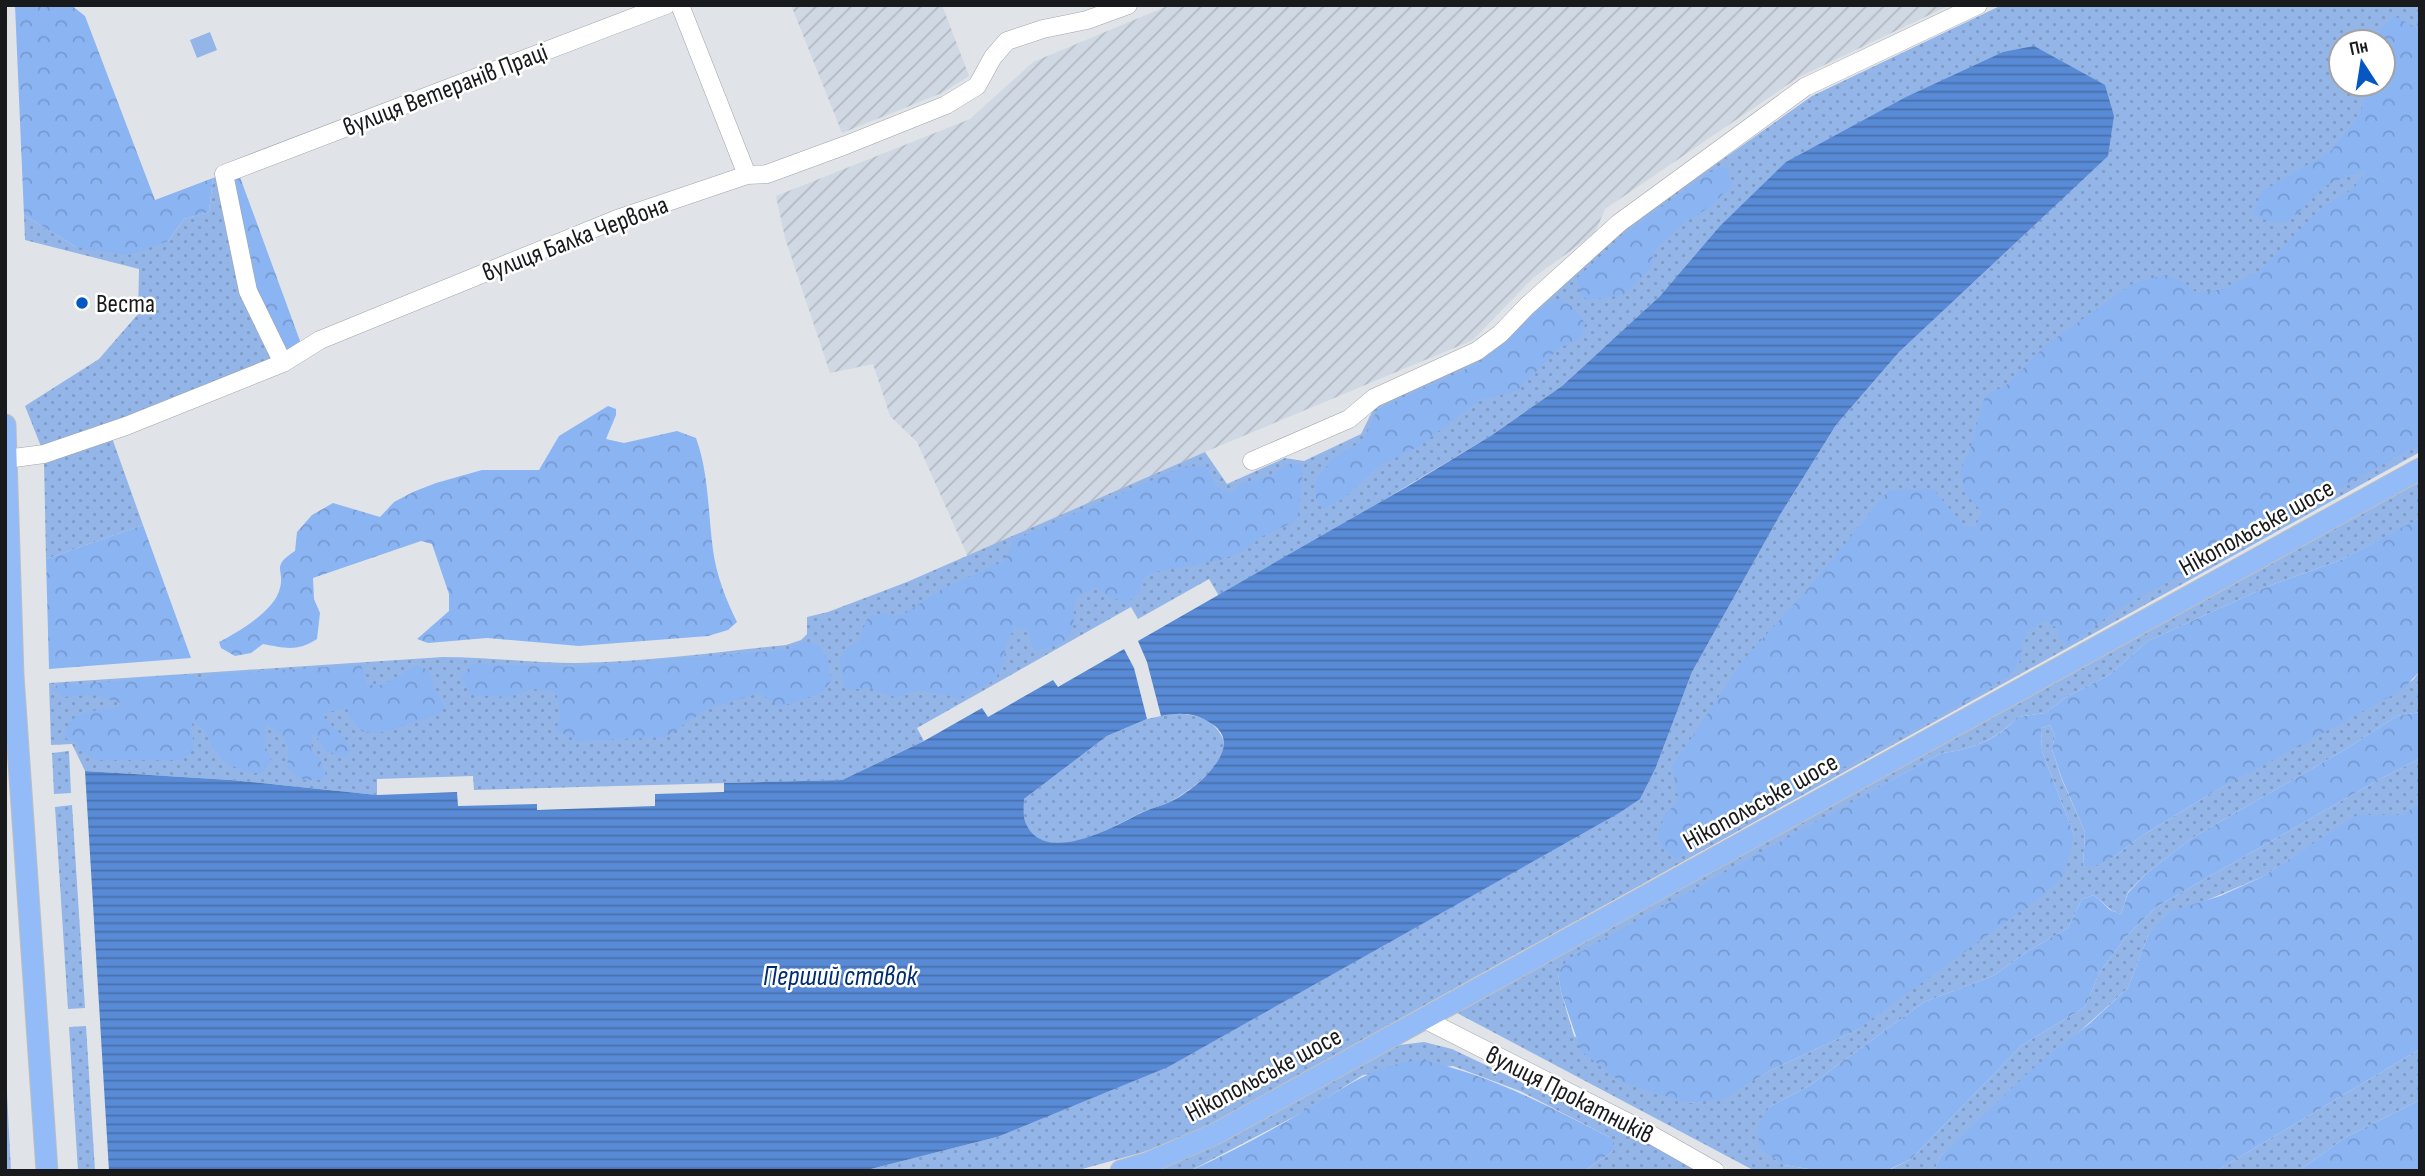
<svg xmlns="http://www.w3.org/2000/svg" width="2425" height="1176" font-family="'Sofia Sans Condensed',sans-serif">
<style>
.industrial{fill:url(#industrial-furrows)}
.grass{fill:url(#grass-dots);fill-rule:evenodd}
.forest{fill:url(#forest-crowns)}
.park{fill:#94b5e8}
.water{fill:url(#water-rules)}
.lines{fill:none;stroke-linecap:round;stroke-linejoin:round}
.minor-casing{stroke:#a1a4a9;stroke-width:19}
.major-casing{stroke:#bfbfbf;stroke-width:23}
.minor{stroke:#fff;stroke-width:18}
.major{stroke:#92bbf8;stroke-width:21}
.poi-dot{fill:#0657c1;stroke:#fff;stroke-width:2.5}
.labels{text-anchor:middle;stroke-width:5;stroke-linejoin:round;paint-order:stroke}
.street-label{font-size:26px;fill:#191a1c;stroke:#fff}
.poi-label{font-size:26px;fill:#191a1c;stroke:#fff;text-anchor:start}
.water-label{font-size:28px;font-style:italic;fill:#002c70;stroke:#fff}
</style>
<defs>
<pattern id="industrial-furrows" width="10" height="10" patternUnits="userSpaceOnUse" patternTransform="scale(1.75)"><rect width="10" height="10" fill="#d0d8e3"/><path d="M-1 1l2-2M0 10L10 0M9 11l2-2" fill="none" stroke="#b2b9c2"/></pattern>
<pattern id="grass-dots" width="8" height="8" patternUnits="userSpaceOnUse" patternTransform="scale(1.75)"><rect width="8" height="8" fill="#94b5e8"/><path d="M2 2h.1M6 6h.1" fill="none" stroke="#7f9bc6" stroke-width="1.8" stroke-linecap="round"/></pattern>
<pattern id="forest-crowns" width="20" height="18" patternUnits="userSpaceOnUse" patternTransform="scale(1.75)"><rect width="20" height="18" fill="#8bb4f3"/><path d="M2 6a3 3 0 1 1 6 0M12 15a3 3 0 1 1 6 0" fill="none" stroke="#779ad0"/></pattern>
<pattern id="water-rules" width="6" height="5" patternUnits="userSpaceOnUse" patternTransform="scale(1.75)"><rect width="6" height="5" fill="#588ad6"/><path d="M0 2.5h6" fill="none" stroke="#4870ad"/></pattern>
</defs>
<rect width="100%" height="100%" fill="#e0e4e9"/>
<path class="industrial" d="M791,5h151l27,71 -27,17 -100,40z
M1170,5h780l-151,72 -194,132 -10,24 -62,45 -60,62 -268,112 -237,105 -51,-115 -27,-26 -17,-52 -43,9 -45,-135 -9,-42 194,-77 63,-57z"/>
<path class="grass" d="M2002,5h418v447l-1211,673 -65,27 -69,19h-212l134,-34 659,-370 36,-95 88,-157 56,-90 64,-74 -181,-124 -59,69 -98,90 -70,49 -168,101 -105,60 -10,-17 -71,40 -7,-12 -214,121 7,13 -82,39 -368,10 -1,-14 -96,3v16l-146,-15 -146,-9 -13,-27 -21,1 -2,-62 394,-26c45,0 90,6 134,6 70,-1 140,-11 209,-18l15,-5 6,-6v-17l21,-5 79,-30 298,-130 22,32 58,-26 19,3 57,-27 14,-28 104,-48 145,-129 188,-133zM2341,42h42v42h-42z
M224,174l59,189 -239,91 -19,-48 74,-47 39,-45 1,-45 -114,-29 -1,-25 52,32 92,-6 16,-22 25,-7 4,-34z
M112,438l31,87 -97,34 -2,-98z
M2420,479v39l-6,4 -73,38 -70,25 -123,56 -39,34 -41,21 -23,17 -28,4c-18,22 -49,34 -76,36l-138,77 -245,143 3,19 13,44 114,67 35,-5 46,-27 86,-40 219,-196 -32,-84 -1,-23 9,-3 5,10 -3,14 10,31 23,52 -2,33 29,-7 31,-23 69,-42 201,-113 7,-9v41l-23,4 -51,33 -154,89 -45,35 -19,19 -7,22 -10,-4 -17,-15 -12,4 -14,29 -40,23 -35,25 -69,26 -115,84 -40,21 15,58 37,6h-66l-298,-158z
M1175,713c19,2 36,4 46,22 14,23 -29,54 -46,64 -11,7 -24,9 -35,14 -28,15 -98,55 -115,8 -2,-6 -1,-16 -1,-22l83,-63 40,-17z
M69,751l2,42 -17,1 -2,-41z
M2420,756v45l-15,14 -48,1 -95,61 -57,24 -57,35 -20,52 -188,169 -6,14h-47l24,-12 111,-114 63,-38 14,-34 27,-36 30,-30 222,-127 39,-20z
M72,805l13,203 -17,1 -13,-202z
M86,1026l9,145h-17l-9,-144z
M1424,1042l28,7 185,88 62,34h-115l29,-20 -4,-14 -89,-46 -67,-25 -90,9 -54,34 -119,62h-38l224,-117 23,-9z
M2420,1049v51l-74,37 -47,34h-83z
M5,1054l6,117h-6z"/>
<path class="forest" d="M15,5h56l14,11 70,184 58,-22 -4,34 -25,7 -16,22 -39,14 -53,-8 -52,-32z
M2394,16l21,11 5,5v412l-305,167 -47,35 -9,-8 -1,-9 -12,-8 -18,9 -6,13 -1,17 -9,13 -30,19 -306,166 -10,-7 -9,-15 8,-21 14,-15 -7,-33 72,-108 70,-77 74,-91 45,-2 31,37 11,1 7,-15 -17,-19 -5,-22 9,-18 16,-57 23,-12 38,-39 86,-61 32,-9 18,6 15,12 27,-4 35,-18 64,-64 30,-18 15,-19c-13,4 -30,9 -42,16 -28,19 -32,52 -73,28l8,-22 70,-41 29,-37 9,-30h14v-42h-7l2,-11z
M1722,167l6,3 4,15 -21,21 -32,21 -25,24 -3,17 -28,27 -35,5 -7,-5 -4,-17 50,-46 80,-58z
M237,169l66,180 -20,14 -35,-72 -24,-117z
M1562,300l12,8 11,15 -3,14 -24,12 -41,42 -37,9 -61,46 -40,20 -36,33 -20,10 -7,-11 -1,-16 17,-23 32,-19 13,-30 104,-48 68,-60z
M608,406l8,3v6l-10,24 18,4 53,-12 19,7c13,36 12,75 17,112 3,24 13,50 24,72l-9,8 -20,6 -129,10 -92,-8 -59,5 -11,-4 32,-28v-17l-17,-50 -11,-3 -108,37 1,21 6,14 -3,26c-20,13 -32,9 -54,5l-12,9 -16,3 -14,-8 -2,-6c19,-10 56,-31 61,-54 5,-19 -10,-21 15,-37l2,-19 15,-17 21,-12 47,14 14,-15 19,-10 23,-9 46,-13h57l20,-34z
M1288,464h12l3,7 -5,46 -6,6 -29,13 -21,16 -22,8 -65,12 -12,6 -4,15 -11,9 -18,-4 -13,-10c-35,10 -18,21 -25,43 -4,13 -27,19 -38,19l-6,-19 -13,-4 -9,18 -3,19 -8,16 -36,18 -39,-8 -25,7 -24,-9 -25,2c-7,-22 -12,-38 12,-48l9,-23 16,-6 10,3 11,-2 38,-25 62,-28 8,-15v-5l173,-75 21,1 11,20 13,6 13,-10 27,-7z
M2420,518v153l-18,19 -190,103 -69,42 -31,23 -17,8h-12l2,-34 -23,-53 -10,-30 3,-14 -5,-10 -9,3 1,23 32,84 -11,42 -20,18 -188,136 -86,40 -46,28 -16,2 -19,2 -67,-21 -40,-31 -20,-59 -3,-19 10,-14 373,-206c27,-2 59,-14 76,-36l28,-4 23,-17 41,-21 39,-34 123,-56 70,-25z
M143,525l48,133 -142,11 -3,-110z
M805,641l15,5 8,14 1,12 4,7 -12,14 -41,14 -20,-14 -51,15 -44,29 -87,4 -22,-11 5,-16 -5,-22 -23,-3 -25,8 -37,-2 -10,-18 11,-13 103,3 212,-17z
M361,665l6,20h15l35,-19 12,4 5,17 10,20 -4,7 -61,19 -16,-1 -14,-16 -2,-9 -25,7c11,16 23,19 29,38l-7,5 -18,-6 -13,-19 -2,18 9,9 6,16 -5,5h-17l-17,-12c3,-26 2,-31 -22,-44v21l6,16 -10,13c-15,-3 -30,-6 -41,-17 -13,-14 -7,-23 -27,-36 -5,20 11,26 -13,39h-84l-15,-10 -4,-7 -12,-5c4,-36 40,-23 60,-34l-32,-9 -30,2 -8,-7 1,-4 10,-3 13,2 94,-10h17l13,5 10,-6z
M2420,712v44l-3,4 -39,20 -222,127 -30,30 -27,36 -14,34 -63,38 -111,114 -25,12h-65l-37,-6 -25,-17 -1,-21 11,-20 40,-21 115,-84 69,-26 35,-25 40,-23 14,-29 12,-4 16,15 11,4 7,-21 19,-20 45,-35 154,-89 51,-33z
M2420,801v248l-204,122h-282l6,-14 91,-87 58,-46 39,-36 20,-52 21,-24 51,-16 42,-19 95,-62h47z
M1421,1060c68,14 127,46 188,77l5,6 -1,8 -29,20h-394c41,-19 81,-40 119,-63 41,-23 64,-43 112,-48z
M2420,1100v71h-121l47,-34z"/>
<path class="park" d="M210,32l7,18 -20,8 -7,-18z"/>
<path class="water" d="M2034,46l71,39 9,31 -6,40 -208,195 -64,74 -56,90 -88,157 -36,95 -16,32 -21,14 -451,254 -171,70 -134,34h-754l-24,-400 146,9 146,15 80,-3 1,14 79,-2v6l118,-4v-12l69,-2v-9l118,-3 82,-39 58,-33 6,9 65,-37 5,7 66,-38 10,19 13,51 -40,17 -83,63c0,6 -1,16 1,22 17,46 87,7 114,-7 11,-6 24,-8 35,-14 21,-11 73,-53 38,-76 -16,-11 -31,-12 -51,-8l-14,-54 -9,-21 272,-156 82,-50 70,-49 98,-90 59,-69 67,-65 120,-65 97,-45z"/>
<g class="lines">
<g class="minor-casing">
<path id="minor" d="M680,5l67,170
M283,363l-35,-72 -24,-117 442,-169
M6,459l38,-5 82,-28 157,-63 37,-23 297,-121 130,-44 20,-1 79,-29 100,-40 31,-19 16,-29 14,-16 36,-12 44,-9 41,-15
M1252,461l97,-42 25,-21 103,-47 23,-17 27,-28 92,-83 186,-136 173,-82
M1424,1019l217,110 74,42"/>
</g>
<g class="major-casing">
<path id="major" d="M5,425l8,250 34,496
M1121,1171l27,-8 67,-29 1205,-665"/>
</g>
<use href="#minor" class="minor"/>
<use href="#major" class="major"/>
</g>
<circle class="poi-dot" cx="82" cy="303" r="7"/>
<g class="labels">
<g class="street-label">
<text transform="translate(445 89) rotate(-21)" y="9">вулиця Ветеранів Праці</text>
<text transform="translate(575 238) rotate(-21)" y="9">вулиця Балка Червона</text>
<text transform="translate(2256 527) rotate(-29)" y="9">Нікопольське шосе</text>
<text transform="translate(1760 801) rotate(-29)" y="9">Нікопольське шосе</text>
<text transform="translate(1263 1074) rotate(-28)" y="9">Нікопольське шосе</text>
<text transform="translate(1570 1094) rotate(27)" y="9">вулиця Прокатників</text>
</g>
<g class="poi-label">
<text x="96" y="312">Веста</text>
</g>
<g class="water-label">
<text x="840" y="985">Перший ставок</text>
</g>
</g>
<rect width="2425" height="1176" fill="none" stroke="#191a1c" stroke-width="14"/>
<g transform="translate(2362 63) rotate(348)"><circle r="33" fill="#ffffff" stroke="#a3a3a4" stroke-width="2"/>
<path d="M0-5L12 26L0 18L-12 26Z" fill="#0657c1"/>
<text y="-10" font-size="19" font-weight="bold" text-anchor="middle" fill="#191a1c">Пн</text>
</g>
</svg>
